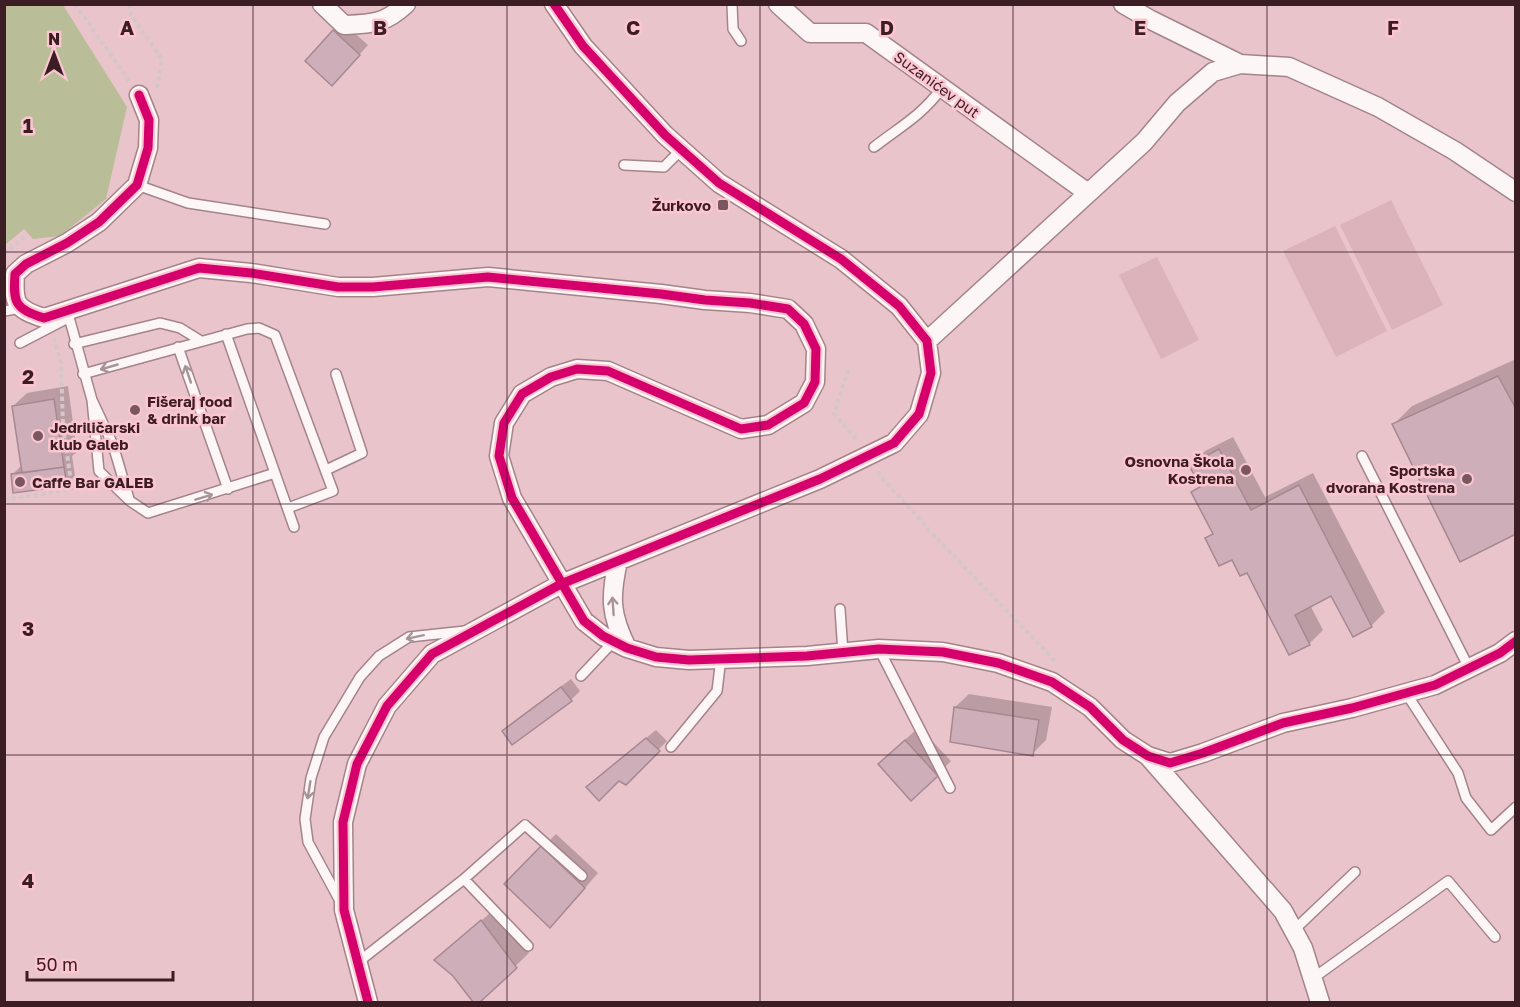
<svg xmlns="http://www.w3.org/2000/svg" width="1520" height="1007" font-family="'Golos Text',sans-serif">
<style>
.green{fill:#dcb3bb}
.water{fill:#b9be99}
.shadow{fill:#0003}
.building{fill:#cdaeb9;stroke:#a68892;stroke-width:1.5}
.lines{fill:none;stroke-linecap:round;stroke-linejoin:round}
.lane-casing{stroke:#a4848b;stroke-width:12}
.street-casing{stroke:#a4848b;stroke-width:21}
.path{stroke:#d3c7c9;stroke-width:4;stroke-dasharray:4.5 3;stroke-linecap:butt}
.lane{stroke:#fcf6f7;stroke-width:9}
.street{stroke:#fcf6f7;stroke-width:18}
.cycleway-casing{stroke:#fcc6d0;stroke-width:13}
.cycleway{stroke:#d6006c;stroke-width:9}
.oneway{stroke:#a69498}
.grid{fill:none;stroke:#3d1d24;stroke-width:1.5;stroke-opacity:0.55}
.poi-dot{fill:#7a575e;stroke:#fcc6d0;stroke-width:2}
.labels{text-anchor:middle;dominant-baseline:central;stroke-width:5;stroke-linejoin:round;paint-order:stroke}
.street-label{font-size:15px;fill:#3d1d24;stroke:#fcc6d0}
.poi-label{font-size:15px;font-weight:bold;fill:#3d1d24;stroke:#fcc6d0;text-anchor:end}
.grid-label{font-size:20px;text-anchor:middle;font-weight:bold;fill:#3d1d24;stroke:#fcc6d0;stroke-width:5;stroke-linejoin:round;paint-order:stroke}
</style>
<rect width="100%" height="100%" fill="#eac4cb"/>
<path class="green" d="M1391,200L1443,305L1392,330L1340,225Z
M1335,226L1387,331L1336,357L1283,251Z
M1157,257L1199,340L1161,359L1119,275Z"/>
<path class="water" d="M5,4L63,5L127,107L106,199L60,236L33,239L24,229L5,245Z"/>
<path class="shadow" d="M343,23L368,45L341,75L334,32Z
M1516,359V532L1394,424L1412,406Z
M68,386L77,452L72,456L75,476L66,485L12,475L22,465L13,406L27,393Z
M1233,437L1265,497L1313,473L1385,612L1371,626L1332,594L1310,605L1323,630L1309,644L1290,653L1247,571L1207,539L1214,532L1193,492L1201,485L1191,465L1205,451Z
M571,679L580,691L571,700L504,731L513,722Z
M969,694L1052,707L1046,740L1032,754L955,707Z
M919,727L951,761L937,775L894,750Z
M656,730L667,741L625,783L619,780L597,778Z
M556,834L598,873L564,912L506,884Z
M496,908L529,953L478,1002H474L454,975L436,960Z"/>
<path class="building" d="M333,30L360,55L332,86L305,61Z
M1498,376L1516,409V534L1460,562L1392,424Z
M54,399L64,467L22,473L12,406Z
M1219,449L1251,510L1299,485L1372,627L1353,637L1331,596L1295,615L1310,645L1289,655L1247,573L1240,576L1232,560L1219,566L1205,538L1213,534L1191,492L1200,487L1189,465Z
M64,467L67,486L13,493L11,474Z
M561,687L572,701L512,745L502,731Z
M954,707L1039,720L1033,756L950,742Z
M646,738L660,751L626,785L619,781L599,801L586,787Z
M905,740L938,776L911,801L878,764Z
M541,846L585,888L550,928L504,884Z
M481,920L517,968L480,1002H473L453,976L434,960Z"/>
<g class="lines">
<defs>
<path id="lane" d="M732,4L733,29L741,41
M874,147C901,126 920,117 942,88
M624,165L664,167L682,149
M137,185L188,203L325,224
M67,310L92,400L113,445L129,499
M4,311L22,308
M226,334L294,527
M20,343L68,318
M74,344L160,323L180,328L201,341
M178,347L228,489
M83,374L247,329L259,328L275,335L333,491L288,508
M92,400L99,471L130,501L148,513L275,473
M1362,456L1469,668
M326,470L362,453L336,374
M840,609L843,653
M879,649L950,788
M581,676L613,642
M1406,693L1458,773L1466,798L1491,830L1516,807
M671,747L717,691L721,658
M464,879L525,825L582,876
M340,901L308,842L305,819L311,778L324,737L360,677L379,656L409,637L465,631
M1293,931L1355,872
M357,963L464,879L528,946
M1312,979L1448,881L1495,937"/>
<path id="street" d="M322,4L344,25C372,24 385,24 406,4
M778,4L810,33H866L1088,193
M1123,4L1151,20L1240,64
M139,95L149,120L148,148L137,185L99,222L67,243L26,264L15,274C13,303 15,309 44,318L199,268L251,273L338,287H373L488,277L661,294L705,300L750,303L788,309L804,324L816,349L815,382L804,403L768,425L741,429L608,371L577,369L551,377L522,394L504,423L499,456L512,498L584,621L603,636L627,648L656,657L689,660L807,656L879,649L943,652L998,663L1052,682L1090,707L1123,740L1148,756L1170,763L1203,753L1283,723L1352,708L1435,685L1500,653L1516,641
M927,341L1144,142L1177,103L1213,72L1240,64L1289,67L1378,107L1455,151L1516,192
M618,561C610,597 610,614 627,648
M1148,756L1283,911L1303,948L1320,1002
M368,1002L344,910L343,822L357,764L387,706L432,654L561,584L820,479L894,443L919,414L931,373L927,341L899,306L841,259L719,183L665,135L583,46L554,4"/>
</defs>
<use href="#lane" class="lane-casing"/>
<use href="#street" class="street-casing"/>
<path class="path" d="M75,4L130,82
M129,4L131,15L162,59L157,89
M4,254L25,236
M848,370L834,414L858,441
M877,472L931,532L1057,663
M4,500L72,489L63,426L61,363L54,338"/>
<use href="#lane" class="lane"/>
<use href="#street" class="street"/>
<defs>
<path id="cycleway" d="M139,95L149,120L148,148L137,185L99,222L67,243L26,264L15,274C13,303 15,309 44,318L199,268L251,273L338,287H373L488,277L661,294L705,300L750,303L788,309L804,324L816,349L815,382L804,403L768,425L741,429L608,371L577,369L551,377L522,394L504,423L499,456L512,498L584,621L603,636L627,648L656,657L689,660L807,656L879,649L943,652L998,663L1052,682L1090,707L1123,740L1148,756L1170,763L1203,753L1283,723L1352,708L1435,685L1500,653L1516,641
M368,1002L344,910L343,822L357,764L387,706L432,654L561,584L820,479L894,443L919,414L931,373L927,341L899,306L841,259L719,183L665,135L583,46L554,4"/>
</defs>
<use href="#cycleway" class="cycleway-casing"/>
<use href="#cycleway" class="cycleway"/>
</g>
<defs><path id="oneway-shaft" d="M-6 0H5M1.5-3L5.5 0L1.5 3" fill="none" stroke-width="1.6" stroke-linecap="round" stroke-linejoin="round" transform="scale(1.5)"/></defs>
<g class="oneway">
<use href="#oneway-shaft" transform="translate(109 367) rotate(164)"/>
<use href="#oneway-shaft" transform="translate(188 374) rotate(-109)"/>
<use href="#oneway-shaft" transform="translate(204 497) rotate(-17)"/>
<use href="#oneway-shaft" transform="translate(613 606) rotate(-94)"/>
<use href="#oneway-shaft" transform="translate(415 637) rotate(168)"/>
<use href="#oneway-shaft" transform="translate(309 790) rotate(99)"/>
</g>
<path class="grid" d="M253,4V1002M507,4V1002M760,4V1002M1013,4V1002M1267,4V1002M4,252H1516M4,504H1516M4,755H1516"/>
<g class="poi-dot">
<rect x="717" y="199" width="12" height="12" rx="3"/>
<circle cx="135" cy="410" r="6"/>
<circle cx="38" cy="436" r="6"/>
<circle cx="1246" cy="470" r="6"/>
<circle cx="1467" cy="479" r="6"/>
<circle cx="20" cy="482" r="6"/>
</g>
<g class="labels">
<g class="street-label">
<text transform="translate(937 84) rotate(36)">Suzanićev put</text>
</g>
<g class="poi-label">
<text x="711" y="205">Žurkovo</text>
<text x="147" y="401" text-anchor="start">Fišeraj food<tspan x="147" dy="17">&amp; drink bar</tspan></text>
<text x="50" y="427" text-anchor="start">Jedriličarski<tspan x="50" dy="17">klub Galeb</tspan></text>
<text x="1234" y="461">Osnovna Škola<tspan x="1234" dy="17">Kostrena</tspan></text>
<text x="1455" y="470">Sportska<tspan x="1455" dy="17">dvorana Kostrena</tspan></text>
<text x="32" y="482" text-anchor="start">Caffe Bar GALEB</text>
</g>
</g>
<g class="grid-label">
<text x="127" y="35">A</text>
<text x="380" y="35">B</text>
<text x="633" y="35">C</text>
<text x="887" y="35">D</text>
<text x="1140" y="35">E</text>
<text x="1393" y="35">F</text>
<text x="28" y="133">1</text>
<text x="28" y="384">2</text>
<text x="28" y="636">3</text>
<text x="28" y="888">4</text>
</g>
<rect width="1520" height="1007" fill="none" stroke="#3d1d24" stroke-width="12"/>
<g transform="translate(54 54)" stroke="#fcc6d0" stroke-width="4.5" paint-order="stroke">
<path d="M0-4.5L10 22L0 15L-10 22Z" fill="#3d1d24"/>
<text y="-9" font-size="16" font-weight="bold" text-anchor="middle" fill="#3d1d24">N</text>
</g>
<path d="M27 971v9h146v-9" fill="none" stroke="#3d1d24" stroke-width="3"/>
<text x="36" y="971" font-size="18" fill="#3d1d24" stroke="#fcc6d0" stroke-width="4.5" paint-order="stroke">50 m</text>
</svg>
